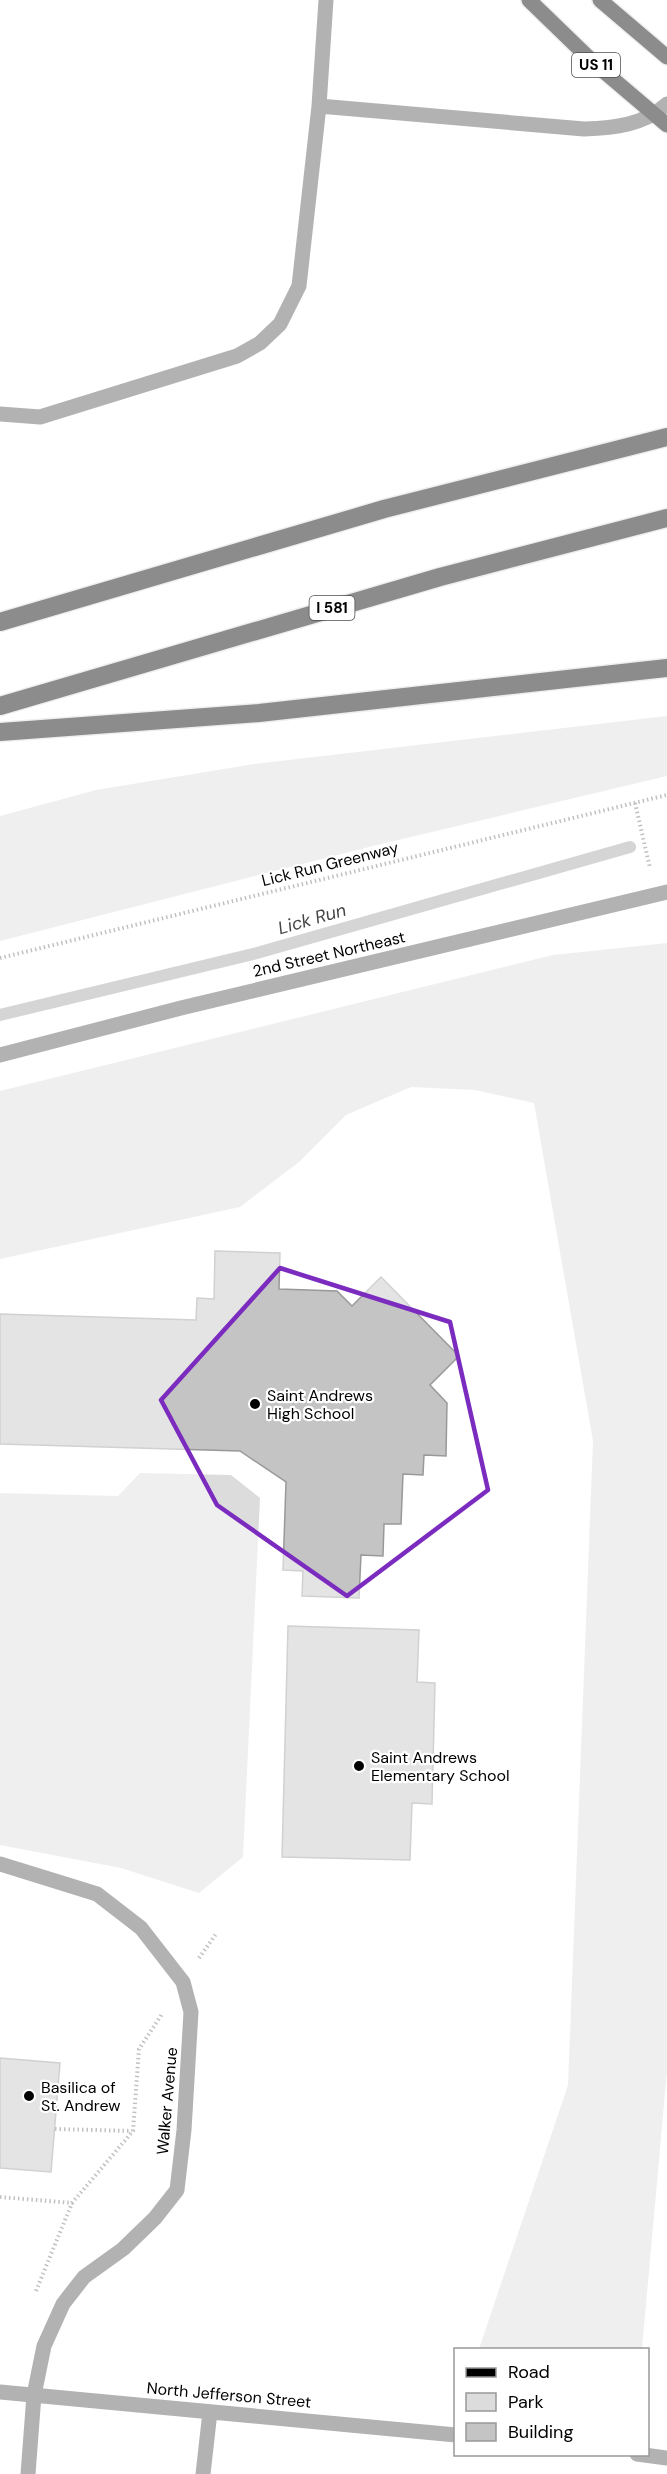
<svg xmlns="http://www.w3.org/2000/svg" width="667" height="2474" font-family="'DM Sans',sans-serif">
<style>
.green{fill:#dcdcdc}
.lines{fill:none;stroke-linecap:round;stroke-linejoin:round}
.stream{stroke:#a3a3a3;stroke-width:12}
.building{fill:#c4c4c4;stroke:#999;stroke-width:1.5}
.major-casing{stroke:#dbdbdb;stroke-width:18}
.highway-casing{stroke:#dbdbdb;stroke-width:21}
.path{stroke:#777;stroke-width:4;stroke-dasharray:1.5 3;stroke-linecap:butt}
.minor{stroke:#555;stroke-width:15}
.major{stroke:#000;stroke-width:15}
.highway{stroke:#000;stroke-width:18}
.marked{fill:none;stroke:#7b2cbf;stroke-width:4.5;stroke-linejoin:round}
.poi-dot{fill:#000;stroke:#fff;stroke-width:2}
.labels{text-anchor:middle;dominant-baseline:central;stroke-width:4.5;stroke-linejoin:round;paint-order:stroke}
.shield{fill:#fff;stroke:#4c4c4c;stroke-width:1.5}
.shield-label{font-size:15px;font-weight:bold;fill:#000}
.street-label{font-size:16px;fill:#000;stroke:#fff}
.poi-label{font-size:16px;fill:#000;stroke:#fff;text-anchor:start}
.water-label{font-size:18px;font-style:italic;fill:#444;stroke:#fff}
</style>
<rect width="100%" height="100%" fill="#fff"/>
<path class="green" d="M667,716V776L373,846L0,941V816L96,790L254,764Z
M667,943V2071L642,2349H479L568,2085L593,1441L534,1103L475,1090L411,1087L346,1115L299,1162L240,1207L0,1259V1091L553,955Z
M140,1473L231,1475L260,1498L243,1857L199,1893L121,1868L0,1845V1493L118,1496Z"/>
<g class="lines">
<path class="stream" d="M0,1015L257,953L630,847"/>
</g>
<path class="building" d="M215,1251L280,1253L279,1289L337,1291L352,1306L381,1277L459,1356L430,1385L447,1403L446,1456L424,1455L423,1475L403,1474L401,1524H384L383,1556L361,1555L359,1598L302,1596L303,1571L283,1570L286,1482L240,1451L0,1444V1314L196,1320L197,1298L214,1299Z
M288,1626L419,1630L417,1682L435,1683L432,1804L412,1803L410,1860L282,1857Z
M0,2058L60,2063L51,2172L0,2168Z"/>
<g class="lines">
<defs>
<path id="major" d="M529,0L594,63L667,125
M600,0L667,57"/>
<path id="highway" d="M0,622L384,509L667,437
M0,706L440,577L667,518
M0,732L259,713L667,668"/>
</defs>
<use href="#major" class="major-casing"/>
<use href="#highway" class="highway-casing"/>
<path class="path" d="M635,803L650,868
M0,958L667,795
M199,1958L216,1934
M55,2129L132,2131
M0,2197L72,2203L133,2131L139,2049L162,2014
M36,2291L72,2203"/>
<path class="minor" d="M319,106L584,129C614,128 644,125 667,104
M0,414L40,417L237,356L260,343L280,324L299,286L319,106L326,0
M0,1055L181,1008L667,892
M0,1864L97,1894L141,1928L183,1982L191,2012L184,2130L177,2190L155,2218L123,2249L84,2277L63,2304L44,2346L34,2395L28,2474
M0,2392L456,2435
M637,2454L667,2458
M203,2474L210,2412"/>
<use href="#major" class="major"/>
<use href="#highway" class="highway"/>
</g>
<path d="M0 0H667V2474H0ZM280,1268L450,1322L488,1490L347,1596L217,1505L161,1400Z" fill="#fff" fill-opacity=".55" fill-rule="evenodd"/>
<path class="marked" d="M280,1268L450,1322L488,1490L347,1596L217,1505L161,1400Z"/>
<g class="poi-dot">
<circle cx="255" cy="1404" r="6"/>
<circle cx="359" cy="1766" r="6"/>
<circle cx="29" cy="2096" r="6"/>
</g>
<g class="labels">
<g class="shield">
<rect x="572" y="53" width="48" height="24" rx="4.5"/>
<rect x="309.5" y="596" width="45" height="24" rx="4.5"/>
</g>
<g class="shield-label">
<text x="596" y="65">US 11</text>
<text x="332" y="608">I 581</text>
</g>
<g class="street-label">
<text transform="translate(330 864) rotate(-14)">Lick Run Greenway</text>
<text transform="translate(329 954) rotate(-13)">2nd Street Northeast</text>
<text transform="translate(167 2101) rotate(-85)">Walker Avenue</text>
<text transform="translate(229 2395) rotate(5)">North Jefferson Street</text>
</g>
<g class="poi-label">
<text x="267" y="1395">Saint Andrews<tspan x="267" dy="18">High School</tspan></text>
<text x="371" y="1757">Saint Andrews<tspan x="371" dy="18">Elementary School</tspan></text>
<text x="41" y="2087">Basilica of<tspan x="41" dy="18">St. Andrew</tspan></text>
</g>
<g class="water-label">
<text transform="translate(312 919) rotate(-16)">Lick Run</text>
</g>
</g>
<rect x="454" y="2348" width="195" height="108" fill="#ffffff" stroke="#999999" stroke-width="1.5"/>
<rect x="466" y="2368" width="30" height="9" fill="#000000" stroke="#999999" stroke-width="1.5"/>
<text x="508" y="2378" font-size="18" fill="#000000">Road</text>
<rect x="466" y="2393" width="30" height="18" fill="#dcdcdc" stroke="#999999" stroke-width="1.5"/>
<text x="508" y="2408" font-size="18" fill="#000000">Park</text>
<rect x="466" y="2423" width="30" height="18" fill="#c4c4c4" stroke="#999999" stroke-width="1.5"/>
<text x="508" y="2438" font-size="18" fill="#000000">Building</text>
</svg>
